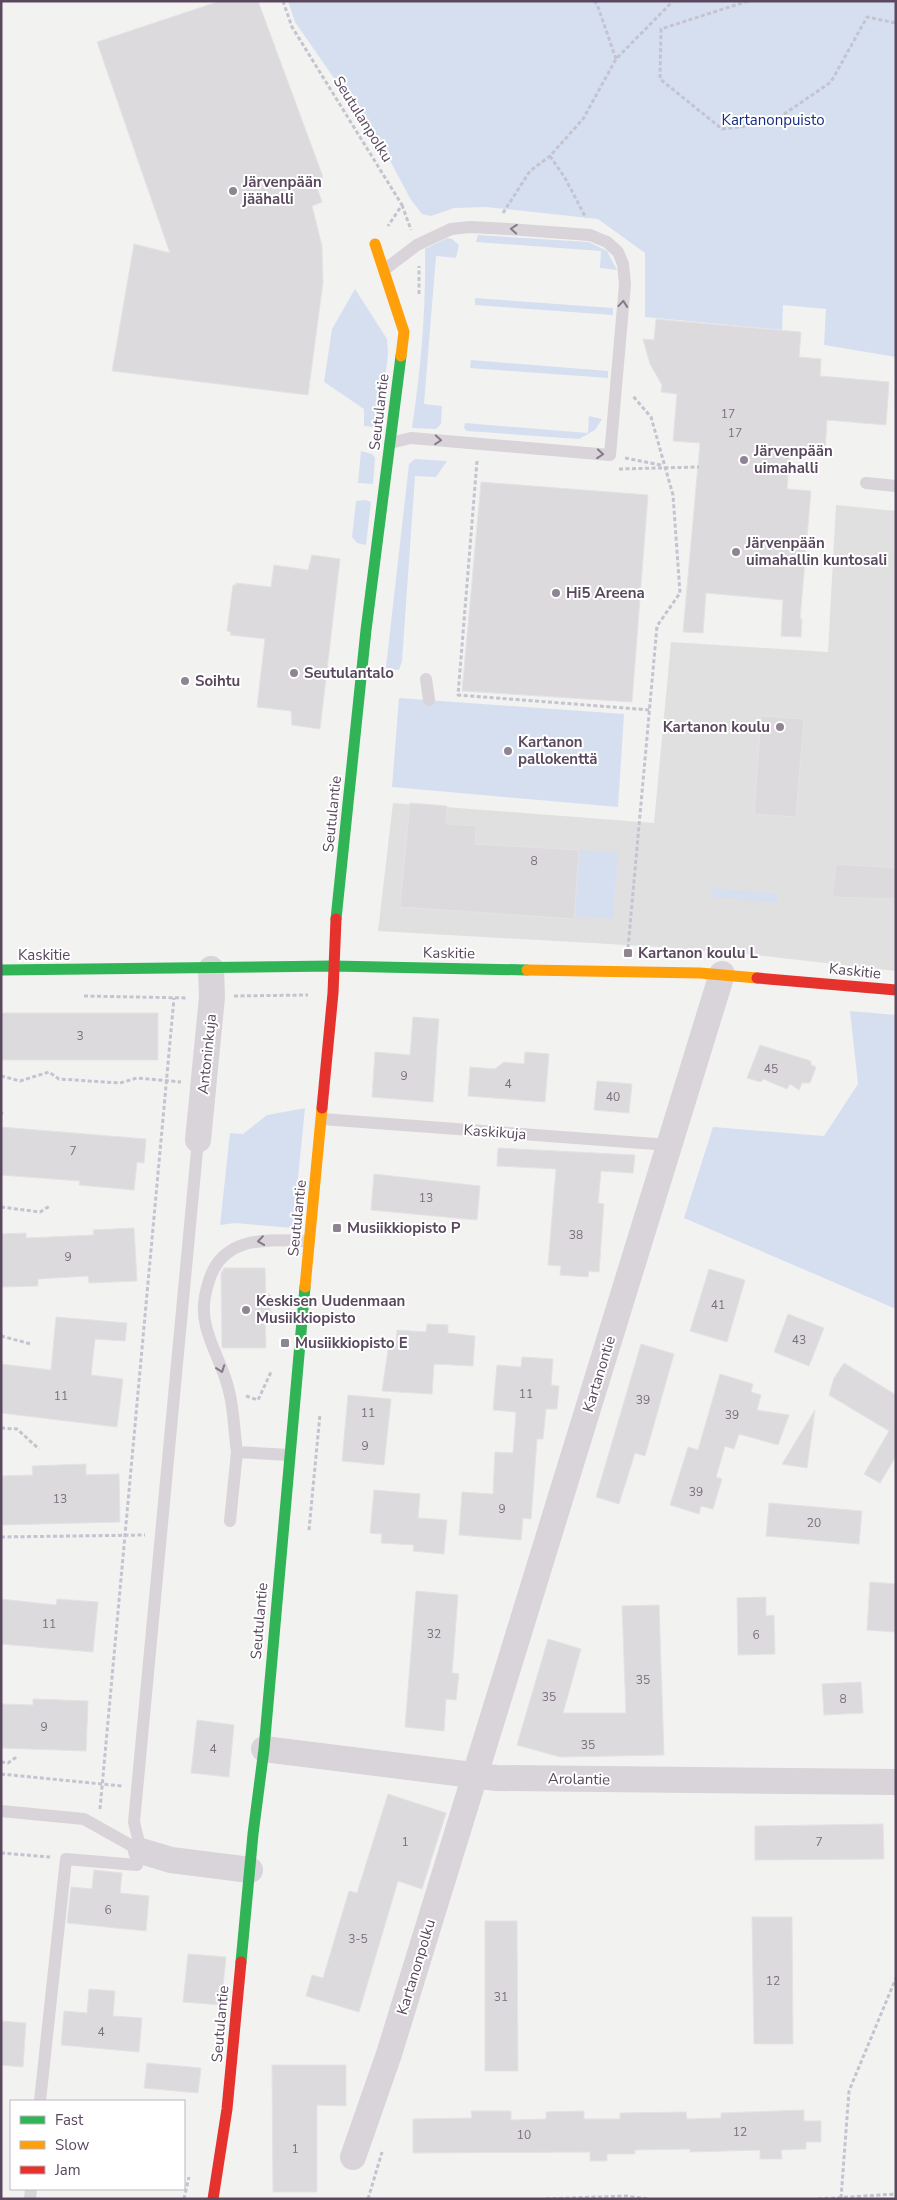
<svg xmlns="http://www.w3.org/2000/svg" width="897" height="2200" font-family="'Nunito Sans',sans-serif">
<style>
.education{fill:#e1e0e1}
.green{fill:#d6dff0}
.building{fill:#dddadd;stroke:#e4e3e4}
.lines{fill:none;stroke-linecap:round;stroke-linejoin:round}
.path{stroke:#c4c4d0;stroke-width:3;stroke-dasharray:4 2.5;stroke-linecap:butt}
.lane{stroke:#d8d4d9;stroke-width:12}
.street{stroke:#d8d4d9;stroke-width:26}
.fast{stroke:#30b455;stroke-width:11}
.slow{stroke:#ff9f0a;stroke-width:11}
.jam{stroke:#e5322d;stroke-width:11}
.oneway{stroke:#857989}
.poi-dot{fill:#8f8491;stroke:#fff;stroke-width:2}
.labels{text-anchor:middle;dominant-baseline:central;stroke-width:4;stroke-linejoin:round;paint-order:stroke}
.number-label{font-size:12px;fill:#7b6e7f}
.street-label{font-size:15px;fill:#59485e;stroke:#fff}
.park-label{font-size:15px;fill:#162d82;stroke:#fff}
.poi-label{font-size:15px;font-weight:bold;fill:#59485e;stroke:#fff;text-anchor:start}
</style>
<rect width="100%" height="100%" fill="#f2f2f1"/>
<path class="education" d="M836,505L896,511V971L755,955L661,947L378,931L393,803L654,823L671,642L828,652Z"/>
<path class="green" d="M288,1H896V357L824,345L826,309L783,305L782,330L645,317V253L598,219L486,207L454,208L431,216L422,214L411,200L386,153L295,22Z
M478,235L589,242L607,251L617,270L600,268L601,251L476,242Z
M447,238L452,239L459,245L456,258L436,256L424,404L442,406L441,424L436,429L412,428C421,368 426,309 425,249Z
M355,289L387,339L388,353L380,428L364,426V409L324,382L332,329Z
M475,298L613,308V315L475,305Z
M471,360L608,371V378L470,368Z
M589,416L602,419L595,430L579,439L467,431L464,428L465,423L588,433Z
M361,451L372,454L375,458L373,484L358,483Z
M415,459L447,461L436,477L415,476L402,661L399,670L388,669L386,667L409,464Z
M366,500L371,502L366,545L357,543L352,537L356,501Z
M399,698L624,714L618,807L392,787Z
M579,850L618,852L613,919L575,916Z
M712,888L777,894V903L712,897Z
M850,1011L896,1015V1309L684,1218L713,1127L824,1136L858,1084Z
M305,1108L293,1228L235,1223L220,1225L230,1133L243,1134L267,1115Z"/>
<path class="building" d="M220,1H258L323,177L314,179L322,202L312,206L322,246L323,282L308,395L112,371L134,244L170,253L97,42Z
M656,319L801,332L799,357L821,359L820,376L889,382L886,425L827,420L825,453L790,450L787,489L811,491L800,619H802L801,637L781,636L783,600L706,593L703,633L683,632L700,443L673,441L677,394L661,392L662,385L650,364L643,339L654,340Z
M481,482L648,495L632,702L462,691Z
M312,555L340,559L320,729L292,725L291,711L257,707L265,639L230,635L231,632L227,631L233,585H236V583L271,587L274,565L308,570Z
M761,716L804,719L796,817L754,814Z
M410,803L447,806L446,824L476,826L475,844L579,850L574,919L400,907Z
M836,864L896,868V899L832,897Z
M1,1013H158V1060H1Z
M413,1017L439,1019L433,1102L372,1097L375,1052L410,1055Z
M760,1045L811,1061V1065L816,1067L810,1083H802L799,1090L790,1084L787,1089L763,1079L761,1082L747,1078Z
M525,1052L549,1054L545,1102L468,1096L470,1067L495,1069L504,1062L524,1064Z
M597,1081L632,1084L629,1113L594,1110Z
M1,1127L146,1139L144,1163L137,1162L134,1190L79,1185L80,1181L1,1175Z
M498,1148L635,1155L633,1173L601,1171L598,1203L604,1204L599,1272L589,1271L588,1277L560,1275L561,1266L548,1265L556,1169L497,1166Z
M374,1174L480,1186L477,1220L371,1210Z
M134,1228L137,1281L89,1283L88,1276L38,1279V1286L1,1287V1234L26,1233V1238L94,1235L93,1230Z
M224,1268H265L266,1294H270L271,1316L265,1317L266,1348H222L221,1273Z
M709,1269L745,1280L727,1342L690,1331Z
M788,1314L824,1328L809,1366L774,1352Z
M56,1317L127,1323L125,1341L95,1339L91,1375L123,1379L117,1427L1,1413V1364L51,1370Z
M427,1324L448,1325V1333L475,1336L473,1366L434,1364L432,1394L382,1391L389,1343H396L397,1330L426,1332Z
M641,1344L674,1354L645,1456L635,1453L619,1504L596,1497Z
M522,1357L553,1359L551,1385L559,1386L557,1409H546L543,1439H537L531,1519L523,1518L521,1540L459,1535L462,1492L493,1494L495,1452L513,1453L516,1412L493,1410L497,1365L521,1367Z
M844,1363L896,1395V1456L880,1483L864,1474L889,1431L829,1395L834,1378Z
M720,1374L753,1384L751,1392L761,1395L757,1410L789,1415L778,1445L739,1434L734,1449L725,1446L716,1477L722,1479L713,1509L701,1506L699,1514L670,1505L688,1447L698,1450Z
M348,1395L391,1399L384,1465L342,1461Z
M815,1410L807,1468L782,1464Z
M86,1464V1475L119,1474L120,1522L1,1525V1476L33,1475L32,1466Z
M374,1490L420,1494L418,1518L447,1520L444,1554L413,1551L414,1545L381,1543L382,1534L370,1533Z
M769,1503L862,1511L859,1544L766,1536Z
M870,1582L896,1584L895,1632L867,1630Z
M416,1591L458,1595L452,1673L459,1674L456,1700L446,1699L444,1731L405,1727Z
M766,1597V1616L774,1615L775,1654L738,1655L737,1598Z
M1,1599L56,1605L57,1599L98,1602L93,1652L1,1644Z
M659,1605L664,1755L560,1757L517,1745L548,1639L581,1649L563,1713H626L622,1606Z
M861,1682L863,1713L824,1715L822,1684Z
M33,1699L88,1701L86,1751L1,1748V1704L33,1705Z
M197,1720L234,1725L229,1777L191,1773Z
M388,1794L446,1813L422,1889L398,1881L359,2012L306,1996L312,1975L323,1978L349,1891L357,1893Z
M883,1824L884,1859L755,1860V1826Z
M94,1870L122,1873L120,1893L149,1896L146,1931L67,1923L71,1887L92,1889Z
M752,1917H792L793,2044H754Z
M485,1921H517L518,2071H485Z
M188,1954L226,1957L221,2005L183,2002Z
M89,1989L115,1991L113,2016L142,2018L139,2052L61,2045L64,2011L87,2013Z
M1,2021L26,2023L23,2067L1,2065Z
M147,2063L201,2068L198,2093L144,2088Z
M272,2065H346V2106L317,2105V2192H273Z
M804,2110V2121H821V2142H806V2149L781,2150L782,2159H760V2150L690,2152V2149L635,2150V2154H607V2161H590V2152L413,2153V2119L472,2118L471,2111H511V2120L546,2119V2112L584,2111V2119H620V2113L686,2112L687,2119L721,2118V2113Z"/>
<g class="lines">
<path class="path" d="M283,1L292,27L402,205L388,226
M594,1L597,4L616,59
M748,1L661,29L660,79L722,129L771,123L831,82L867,17L896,23
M550,156L565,178L586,218
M402,205L411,230
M503,213L530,171L550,156L583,119L616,59L673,1
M419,294V266
M625,458L661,465
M477,461L458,695L650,710
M619,469L699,467
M628,948L657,626L680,593L673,495L651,417L632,395
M84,996L188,998
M234,996L308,995
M1,1076L20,1081L49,1072L59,1079L120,1083L137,1078L181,1082
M1,1113L3,1114
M1,1207L40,1212L50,1206
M270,1303H280
M1,1336L31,1344
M246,1396L258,1400L271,1372
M1,1428L17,1429L39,1449
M309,1530L320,1414
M1,1537L145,1535
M1,1762L8,1763L18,1756
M1,1774L122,1786
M100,1809L174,998
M1,1853L50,1857
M841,2198L849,2091L896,1978
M184,2199L189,2177
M368,2199L382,2152
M546,2199L625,2196L650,2199
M818,2199L896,2194"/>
<path class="lane" d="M384,270L417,245L451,229L470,227L508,229L590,235L607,242L618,252L623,264L625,284L610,455L411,438L390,443
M866,483L896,486
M426,679L429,700
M322,1119L669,1145
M289,1455L237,1452C234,1432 234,1410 229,1391C224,1368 211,1348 206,1326C202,1312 204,1297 208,1284C221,1234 268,1240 309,1241
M230,1521L237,1452
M1,1811L84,1819L141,1851
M141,1851L134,1822L198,1140
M40,2101L66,1859L137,1865
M30,2199L31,2189"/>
<path class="street" d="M198,1140L212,997L211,969
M264,1749L496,1778L896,1782
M141,1851L171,1860L250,1870
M353,2157L389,2054L722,974"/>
<path class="fast" d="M336,919L366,630L401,356
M1,970L333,966L527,970
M241,1962L253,1834L264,1749L305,1287"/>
<path class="slow" d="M375,244L404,332L401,356
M527,970L700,973L757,978
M305,1287L322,1108"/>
<path class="jam" d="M757,978L896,990
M322,1108L333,993L336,919
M213,2199L227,2109L241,1962"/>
</g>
<defs><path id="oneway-chevron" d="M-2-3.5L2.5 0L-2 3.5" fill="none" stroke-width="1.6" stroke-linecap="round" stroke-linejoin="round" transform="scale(1.25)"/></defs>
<g class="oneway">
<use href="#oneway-chevron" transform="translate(514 229) rotate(-176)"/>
<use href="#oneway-chevron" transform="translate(623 304) rotate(-85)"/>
<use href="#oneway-chevron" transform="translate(438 440) rotate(4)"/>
<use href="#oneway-chevron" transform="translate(600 454) rotate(5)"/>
<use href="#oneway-chevron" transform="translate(261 1241) rotate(172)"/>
<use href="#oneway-chevron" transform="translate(221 1369) rotate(70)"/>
</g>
<g class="poi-dot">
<circle cx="233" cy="191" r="5"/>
<circle cx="744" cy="460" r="5"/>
<circle cx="736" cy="552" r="5"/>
<circle cx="556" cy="593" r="5"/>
<circle cx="294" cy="673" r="5"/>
<circle cx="185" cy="681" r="5"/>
<circle cx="780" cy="727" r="5"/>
<circle cx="508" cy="751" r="5"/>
<rect x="623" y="948" width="10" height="10" rx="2.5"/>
<rect x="332" y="1223" width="10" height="10" rx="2.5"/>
<circle cx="246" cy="1310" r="5"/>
<rect x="280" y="1338" width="10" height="10" rx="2.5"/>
</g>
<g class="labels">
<g class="number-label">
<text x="728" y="414">17</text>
<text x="735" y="433">17</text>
<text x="534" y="861">8</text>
<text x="80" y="1036">3</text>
<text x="771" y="1069">45</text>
<text x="404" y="1076">9</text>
<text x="508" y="1084">4</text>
<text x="613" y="1097">40</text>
<text x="73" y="1151">7</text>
<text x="426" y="1198">13</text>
<text x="576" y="1235">38</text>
<text x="68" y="1257">9</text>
<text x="718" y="1305">41</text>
<text x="799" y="1340">43</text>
<text x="526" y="1394">11</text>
<text x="61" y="1396">11</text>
<text x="643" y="1400">39</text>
<text x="368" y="1413">11</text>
<text x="732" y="1415">39</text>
<text x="365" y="1446">9</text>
<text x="696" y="1492">39</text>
<text x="60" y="1499">13</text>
<text x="502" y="1509">9</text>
<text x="814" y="1523">20</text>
<text x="49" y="1624">11</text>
<text x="434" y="1634">32</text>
<text x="756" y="1635">6</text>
<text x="643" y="1680">35</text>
<text x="549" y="1697">35</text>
<text x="843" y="1699">8</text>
<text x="44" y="1727">9</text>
<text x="588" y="1745">35</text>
<text x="213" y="1749">4</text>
<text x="405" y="1842">1</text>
<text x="819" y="1842">7</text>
<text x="108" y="1910">6</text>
<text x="358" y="1939">3-5</text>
<text x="773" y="1981">12</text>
<text x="501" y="1997">31</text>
<text x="101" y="2032">4</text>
<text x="740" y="2132">12</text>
<text x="524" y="2135">10</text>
<text x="295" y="2149">1</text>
</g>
<g class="street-label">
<text transform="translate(363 119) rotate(58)">Seutulanpolku</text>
<text transform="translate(379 412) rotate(-83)">Seutulantie</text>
<text transform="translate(332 814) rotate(-84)">Seutulantie</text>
<text transform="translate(449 953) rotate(1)">Kaskitie</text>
<text x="44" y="955">Kaskitie</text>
<text transform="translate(855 971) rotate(6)">Kaskitie</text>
<text transform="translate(207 1054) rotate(-84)">Antoninkuja</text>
<text transform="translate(495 1132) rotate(4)">Kaskikuja</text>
<text transform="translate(297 1218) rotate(-84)">Seutulantie</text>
<text transform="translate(599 1374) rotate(-73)">Kartanontie</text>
<text transform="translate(259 1621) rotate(-85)">Seutulantie</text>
<text transform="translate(579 1779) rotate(1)">Arolantie</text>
<text transform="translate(416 1967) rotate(-73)">Kartanonpolku</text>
<text transform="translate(220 2024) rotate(-85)">Seutulantie</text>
</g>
<g class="park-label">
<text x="773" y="120">Kartanonpuisto</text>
</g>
<g class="poi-label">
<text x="243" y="182">Järvenpään<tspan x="243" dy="17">jäähalli</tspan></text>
<text x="754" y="451">Järvenpään<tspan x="754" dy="17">uimahalli</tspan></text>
<text x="746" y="543">Järvenpään<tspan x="746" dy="17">uimahallin kuntosali</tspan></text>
<text x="566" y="593">Hi5 Areena</text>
<text x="304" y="673">Seutulantalo</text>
<text x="195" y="681">Soihtu</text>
<text x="770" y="727" text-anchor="end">Kartanon koulu</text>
<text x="518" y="742">Kartanon<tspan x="518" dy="17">pallokenttä</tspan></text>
<text x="638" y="953">Kartanon koulu L</text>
<text x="347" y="1228">Musiikkiopisto P</text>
<text x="256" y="1301">Keskisen Uudenmaan<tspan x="256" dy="17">Musiikkiopisto</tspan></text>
<text x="295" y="1343">Musiikkiopisto E</text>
</g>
</g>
<rect width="897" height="2200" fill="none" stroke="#59485e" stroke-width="5"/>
<rect x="10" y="2100" width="175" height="90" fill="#ffffff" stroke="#bdb6bf"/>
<rect x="20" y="2116" width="25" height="8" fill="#30b455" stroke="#bdb6bf"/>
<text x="55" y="2125" font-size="15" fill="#59485e">Fast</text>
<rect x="20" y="2141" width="25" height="8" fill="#ff9f0a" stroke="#bdb6bf"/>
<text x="55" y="2150" font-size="15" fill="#59485e">Slow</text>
<rect x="20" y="2166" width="25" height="8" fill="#e5322d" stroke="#bdb6bf"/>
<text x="55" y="2175" font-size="15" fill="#59485e">Jam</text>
</svg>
